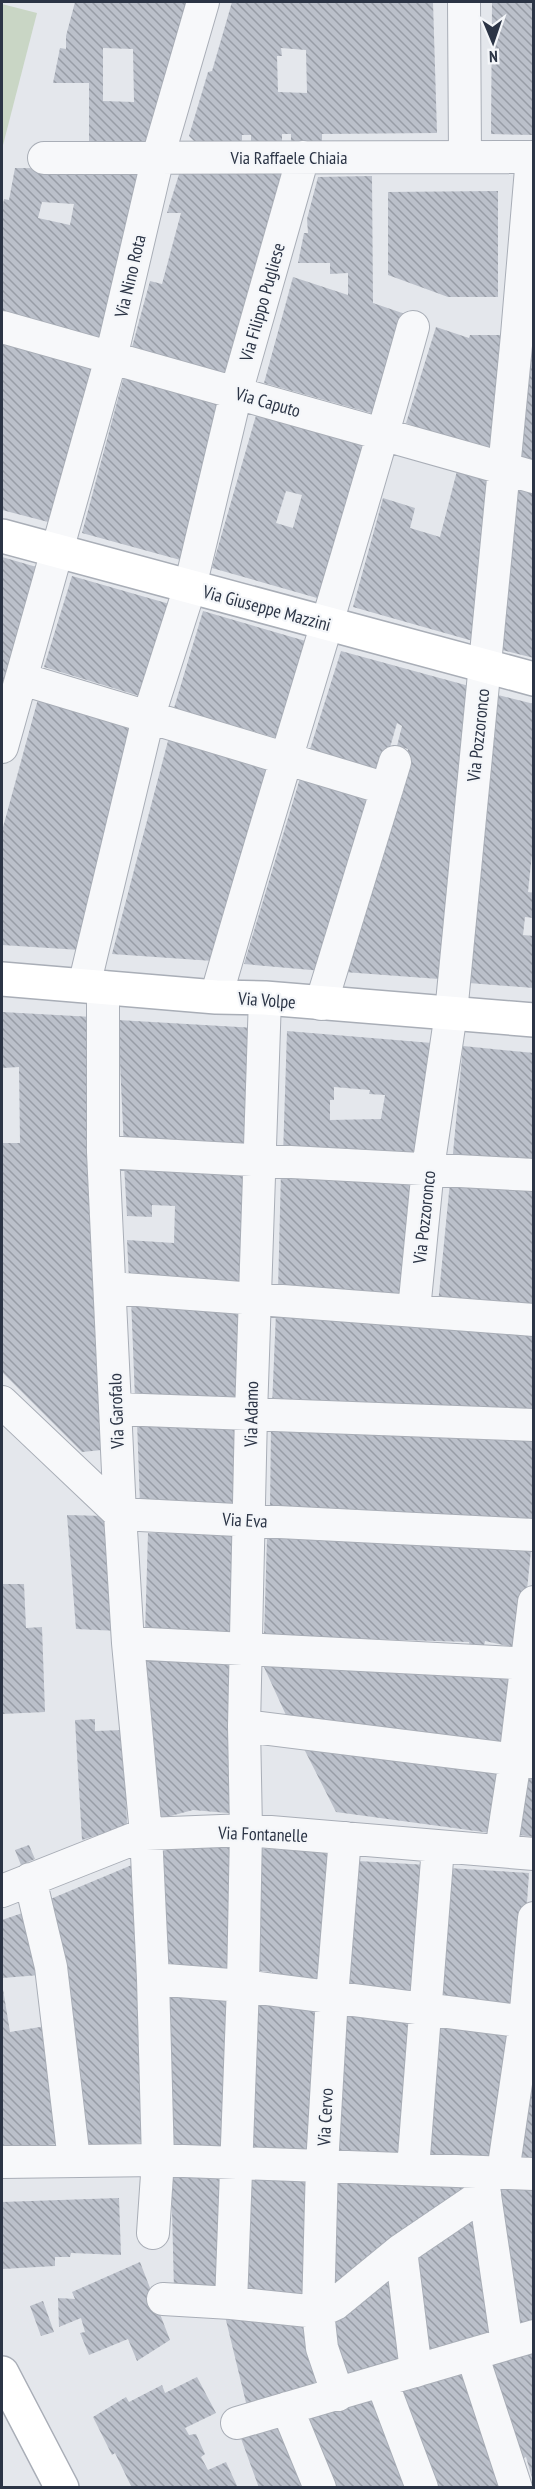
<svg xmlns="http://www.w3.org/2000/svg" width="535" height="2489" font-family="'PT Sans Narrow',sans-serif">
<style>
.pitch{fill:#c9d6c5}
.building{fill:url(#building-back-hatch);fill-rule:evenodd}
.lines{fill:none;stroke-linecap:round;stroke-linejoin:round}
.street-casing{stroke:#a9aeb7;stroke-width:34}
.secondary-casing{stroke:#a9aeb7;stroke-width:36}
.street{stroke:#f7f8fa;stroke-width:32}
.secondary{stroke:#fff;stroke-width:33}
.labels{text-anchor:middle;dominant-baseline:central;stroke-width:4.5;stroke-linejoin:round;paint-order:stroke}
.street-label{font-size:18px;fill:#2b3445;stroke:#f4f6f9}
</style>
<defs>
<pattern id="building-back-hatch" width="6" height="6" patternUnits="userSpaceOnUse" patternTransform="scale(1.5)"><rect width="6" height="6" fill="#bbc0ca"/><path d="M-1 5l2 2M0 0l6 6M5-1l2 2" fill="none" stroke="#989da6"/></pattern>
</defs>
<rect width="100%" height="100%" fill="#e4e7ec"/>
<path class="pitch" d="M2,4L37,13L2,149Z"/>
<path class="building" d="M75,2H196L155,143L89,144V83H53L60,48L66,49V36ZM103,48L133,49L134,102L103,101Z
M232,2H433L437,133L322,134V141L291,143V134H282V142H251V135H242V141L195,142L189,136L208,72L212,71ZM281,48L306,50L307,93L278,92L277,56H282Z
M492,2H534V135L491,134Z
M15,168L144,169L105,342L2,313V209L4,199L9,200ZM42,202L74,204L70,225L38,218Z
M180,171L287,173L235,376L132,347L150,281L162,284L181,213H167Z
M372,176L373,303L408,315L378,415L264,383L293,277L348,295V273L330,274V263H298L304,233H308L307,219L318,177Z
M498,191V297H448L388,275V192Z
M436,327L469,338L470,335H503L492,448L468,441L466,445L406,423Z
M2,341L94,367L52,523L2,510Z
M531,352H534V460L520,456Z
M124,376L226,403L184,561L82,533Z
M257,412L369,444L324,600L212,568ZM286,491L302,495L293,528L276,523Z
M458,467L489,477L473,641L353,607L383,498L415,508L410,528L440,537Z
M518,487L534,492V658L502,650Z
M2,557L40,568L2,705Z
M72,576L173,605L146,698L44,667Z
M203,611L309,642L280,739L174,708Z
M341,651L469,686L439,979L344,972L408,749L397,746L402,726L397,723L383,772L310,749Z
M498,695L534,704V835L528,892L534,893V918L525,917L523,935L534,936V988L469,983Z
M38,699L139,729L80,950L2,945V831Z
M169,737L273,769L213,961L112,954Z
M301,775L372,800L323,971L244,964Z
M2,1012L93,1017L112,1449L82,1452L2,1372V1143H20L19,1067L2,1068Z
M118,1020L256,1028L251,1154L124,1148Z
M287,1031L432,1043L419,1162L283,1155ZM334,1087L370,1090L369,1094L385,1095L381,1119L330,1120V1100H334Z
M463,1046L534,1053V1168L452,1164Z
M124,1165L251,1170L246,1288L129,1280L127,1240L174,1243L175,1206L152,1205V1217L127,1216Z
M281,1171L420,1180L408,1302L278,1290Z
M450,1182L534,1185V1312L438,1304Z
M131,1298L245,1309L242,1403L135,1399Z
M276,1312L534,1333V1415L272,1406Z
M137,1421L241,1423L239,1506L140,1505Z
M271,1426L534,1435L533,1520L270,1508Z
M67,1515L105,1516L119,1631L76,1629Z
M148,1533L237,1534L236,1636L145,1634Z
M267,1538L531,1550L521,1649L485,1641L484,1646L470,1647L469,1642L264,1636Z
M2,1584H24L26,1628L42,1627L45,1712L2,1714Z
M146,1660L235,1663L239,1814L193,1810L152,1821Z
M263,1665L518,1675L509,1748L291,1726Z
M95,1719V1731L124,1730L127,1826L82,1840L75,1720Z
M300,1741L507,1766L498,1834L336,1812Z
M526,1776H534V1837L519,1835Z
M29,1845L35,1859L21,1865L15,1850Z
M194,1845L236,1847V1975L163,1971L156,1852Z
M254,1848L338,1853L325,1983L272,1981V1972L252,1971Z
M358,1861L428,1865L416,1994L345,1986Z
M139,1862L152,2142L88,2146L48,1900Z
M448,1868L529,1873L520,2007L436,1997Z
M31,1910L40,1975L2,1978V1920Z
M2,1983L10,2032L46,2026L62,2144L2,2148Z
M163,1986L233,1993L230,2155L169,2153Z
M252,1997L325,2004L316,2159L247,2155Z
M346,2006L418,2014L405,2161L337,2160Z
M435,2018L516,2030L498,2165L422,2163Z
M534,2049V2165H518Z
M245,2168L316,2173L307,2296L242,2288Z
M171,2169L228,2170L224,2292L174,2290Z
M335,2175L473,2182L330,2300Z
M490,2184L534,2185V2325L515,2327Z
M119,2198L121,2255L71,2253L70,2257H55V2266L3,2269L2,2202Z
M479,2207L502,2336L428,2360L416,2258Z
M140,2262L170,2340L137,2361L128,2339L89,2355L80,2333L85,2332L81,2318L59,2327L58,2298L75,2299L72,2292Z
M400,2268L412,2366L344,2385L331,2319Z
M43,2301L54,2332L41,2336L30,2306Z
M225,2316L303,2318L325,2390L248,2411Z
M534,2343V2481H533L526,2457L520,2460L489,2356Z
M472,2362L514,2488H433L394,2388Z
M197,2377L216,2413L185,2428L189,2435L196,2434L205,2454L201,2457L208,2470L226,2462L238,2488H132L115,2453L112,2455L93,2417L126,2397L129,2402L162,2385L165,2393Z
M379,2391L416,2488H332L302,2416Z
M287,2419L312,2483L295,2488H259L239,2433Z"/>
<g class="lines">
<defs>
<path id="street" d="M464,2L465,157
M44,158L534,157
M2,327L534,477
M22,679L387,789
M2,747L111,358L158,157L203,2
M84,986L148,718L190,587L236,393L303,157
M103,987V1152L120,1514L128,1643L146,1834L153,1979L158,2160L153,2233
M216,997C280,773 351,552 413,327
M321,1004L395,762
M103,1152L534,1175
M111,1288L534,1320
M414,1310L428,1168L451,1013L517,335L532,157
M2,1402L120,1514L534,1535
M117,1409L534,1425
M128,1643L534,1664
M244,1726L534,1762
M501,1851L515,1760L534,1602
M30,1879L51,1967L74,2160
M2,1891L146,1834L246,1830L534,1854
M153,1979L243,1986L534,2023
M2,2162L158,2160L534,2174
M413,2169L438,1847
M503,2172L525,2022L534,1918
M482,2175L507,2344
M401,2250L416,2371
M163,2299L231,2303L318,2312L335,2304L401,2250L485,2193
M231,2303L243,1986L246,1830L244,1726L251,1414L265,998
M472,2354L516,2488
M382,2382L422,2488
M338,2395L322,2348L318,2312L322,2165L332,1997L345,1838
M287,2408L320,2488
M237,2423L534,2336"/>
<path id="secondary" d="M2,536L534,679
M2,979L216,997L265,998L534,1020
M2,2373L62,2488"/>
</defs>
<use href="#street" class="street-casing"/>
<use href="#secondary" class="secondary-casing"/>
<use href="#street" class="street"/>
<use href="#secondary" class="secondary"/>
</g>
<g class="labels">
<g class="street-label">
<text x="289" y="157">Via Raffaele Chiaia</text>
<text transform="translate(130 276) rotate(-77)">Via Nino Rota</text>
<text transform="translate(262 302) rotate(-74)">Via Filippo Pugliese</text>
<text transform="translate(268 402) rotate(16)">Via Caputo</text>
<text transform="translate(267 608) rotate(15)">Via Giuseppe Mazzini</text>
<text transform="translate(478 735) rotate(-84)">Via Pozzoronco</text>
<text transform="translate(267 1000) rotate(4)">Via Volpe</text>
<text transform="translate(424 1217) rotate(-84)">Via Pozzoronco</text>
<text transform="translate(116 1411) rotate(-92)">Via Garofalo</text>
<text transform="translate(251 1414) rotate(-89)">Via Adamo</text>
<text transform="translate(245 1520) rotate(3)">Via Eva</text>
<text transform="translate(263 1834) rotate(2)">Via Fontanelle</text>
<text transform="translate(325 2117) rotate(-87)">Via Cervo</text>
</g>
</g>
<rect width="535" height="2489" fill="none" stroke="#2b3445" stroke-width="6"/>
<g transform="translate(493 42) rotate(178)" stroke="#f4f6f9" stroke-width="4.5" paint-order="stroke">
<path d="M0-4.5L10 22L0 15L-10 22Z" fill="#2b3445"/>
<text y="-9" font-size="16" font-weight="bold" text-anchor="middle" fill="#2b3445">N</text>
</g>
</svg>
